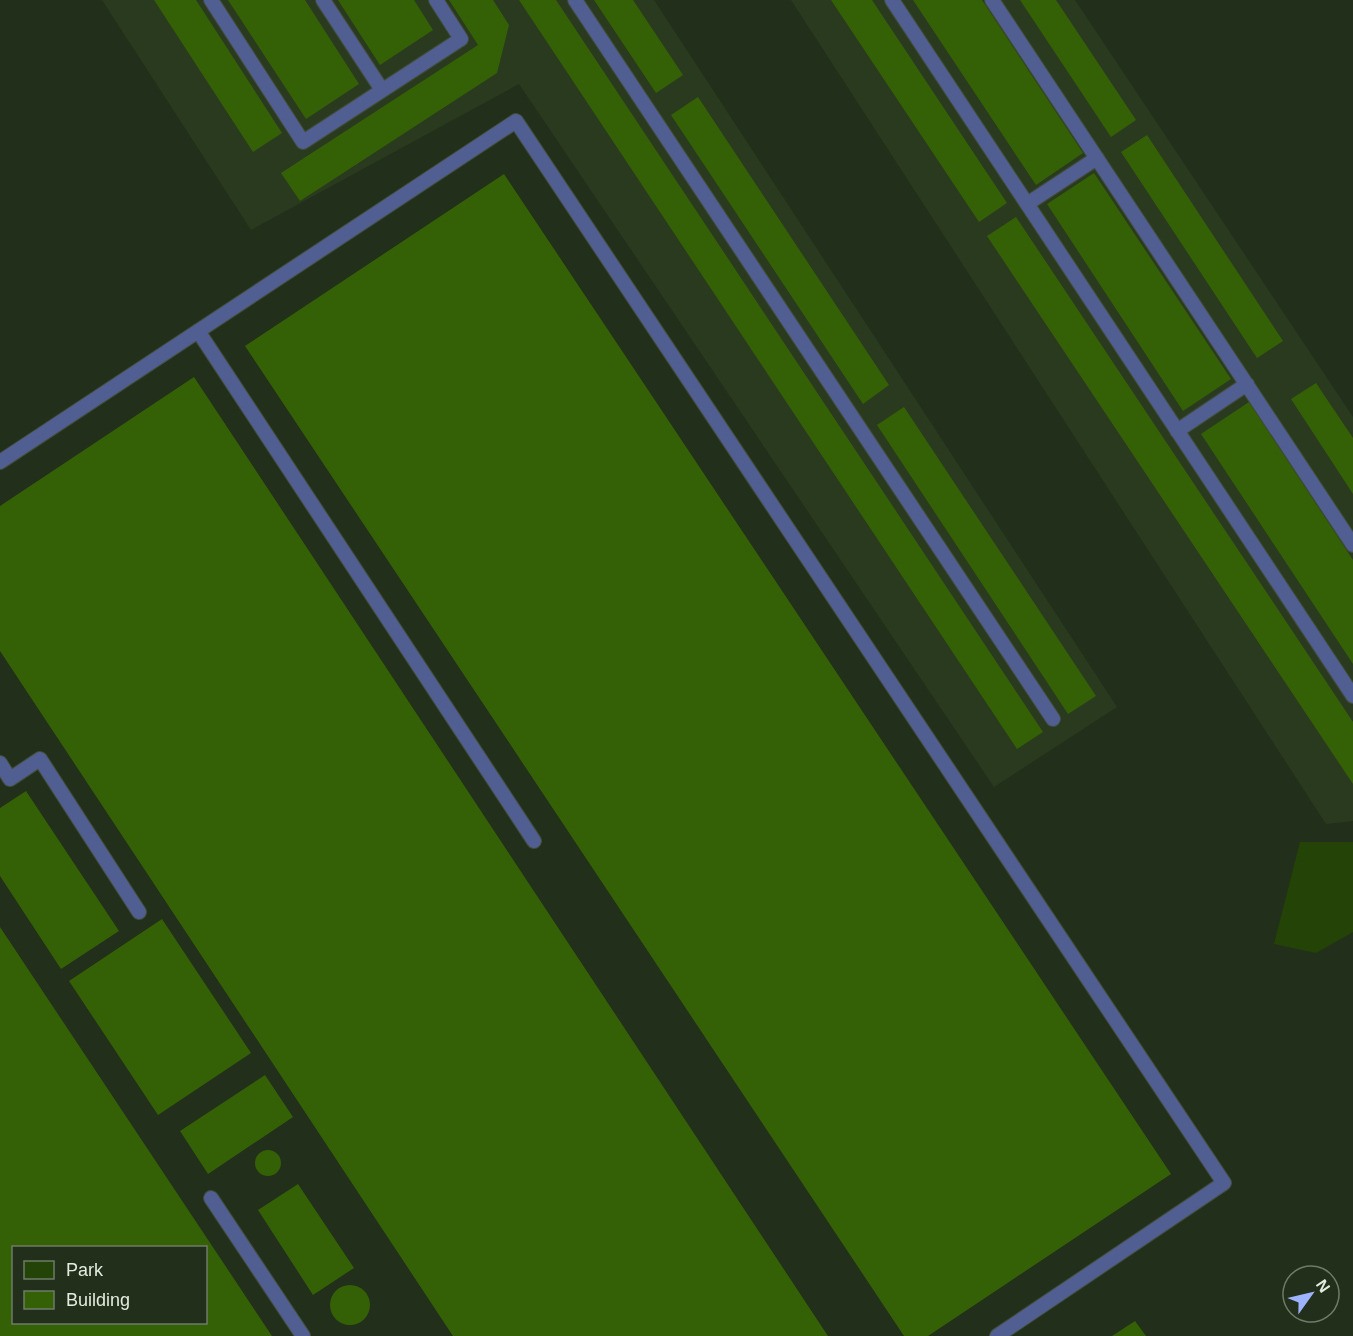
<svg xmlns="http://www.w3.org/2000/svg" width="1353" height="1336" font-family="Arial,sans-serif">
<style>
.built{fill:#2a3a1f}
.green{fill:#234406}
.building{fill:#346105;fill-rule:evenodd}
.lines{fill:none;stroke-linecap:round;stroke-linejoin:round}
.lane-casing{stroke:#414d39;stroke-width:16}
.lane{stroke:#505e91;stroke-width:14}
</style>
<rect width="100%" height="100%" fill="#222f1a"/>
<path class="built" d="M102,0H654L1117,707L994,787L519,84L251,230Z
M791,0H1075L1353,417V821L1326,824Z"/>
<path class="green" d="M1300,842H1353V932L1316,953L1274,944Z"/>
<path class="building" d="M154,0H196L282,133L253,152Z
M228,0H305L359,84L306,119Z
M338,0H414L433,30L380,65Z
M449,0H493L509,25L497,73L300,201L281,173L478,45Z
M519,0H556L1043,732L1017,749Z
M594,0H633L683,75L656,93Z
M831,0H872L1007,203L979,222Z
M913,0H982L1083,153L1036,185Z
M1020,0H1056L1136,120L1111,137Z
M698,97L889,385L863,404L671,115Z
M1147,135L1283,341L1257,358L1121,152Z
M1094,173L1231,379L1183,411L1047,204Z
M504,174L1171,1174L928,1336H904L245,346Z
M1016,217L1353,722V784L987,236Z
M194,377L828,1336H453L0,651V506Z
M1316,383L1353,438V494L1291,399Z
M1249,402L1353,560V664L1201,434Z
M904,407L1096,696L1068,714L877,425Z
M26,791L119,931L61,969L0,876V808Z
M162,919L251,1053L158,1115L69,981Z
M0,927L272,1336H0ZM14,1248H206V1323H14Z
M265,1075L293,1117L208,1174L180,1131Z
M255 1163a13 13 0 1 1 26 0a13 13 0 1 1-26 0Z
M298,1184L354,1268L313,1295L258,1210Z
M330 1305a20 20 0 1 1 40 0a20 20 0 1 1-40 0Z
M1135,1321L1146,1336H1112Z"/>
<g class="lines">
<defs>
<path id="lane" d="M211,0L303,142L461,39L436,0
M323,0L382,90
M575,0L1053,719
M892,0L1353,696
M992,0L1353,545
M1027,204L1097,158
M198,331L534,841
M1177,431L1247,384
M0,462L516,121L1224,1183L997,1336
M0,763L10,779L40,759L139,912
M211,1198L303,1336"/>
</defs>
<use href="#lane" class="lane-casing"/>
<use href="#lane" class="lane"/>
</g>
<rect x="12" y="1246" width="195" height="78" fill="#222f1a" stroke="#6f7b68" stroke-width="1.5"/>
<rect x="24" y="1261" width="30" height="18" fill="#234406" stroke="#6f7b68" stroke-width="1.5"/>
<text x="66" y="1276" font-size="18" fill="#e3ecde">Park</text>
<rect x="24" y="1291" width="30" height="18" fill="#346105" stroke="#6f7b68" stroke-width="1.5"/>
<text x="66" y="1306" font-size="18" fill="#e3ecde">Building</text>
<g transform="translate(1311 1294) rotate(56)"><circle r="28" fill="#222f1a" stroke="#6f7b68" stroke-width="1.5"/>
<path d="M0-4.5L10 22L0 15L-10 22Z" fill="#9eb3fd"/>
<text y="-9" font-size="16" font-weight="bold" text-anchor="middle" fill="#e3ecde">N</text>
</g>
</svg>
